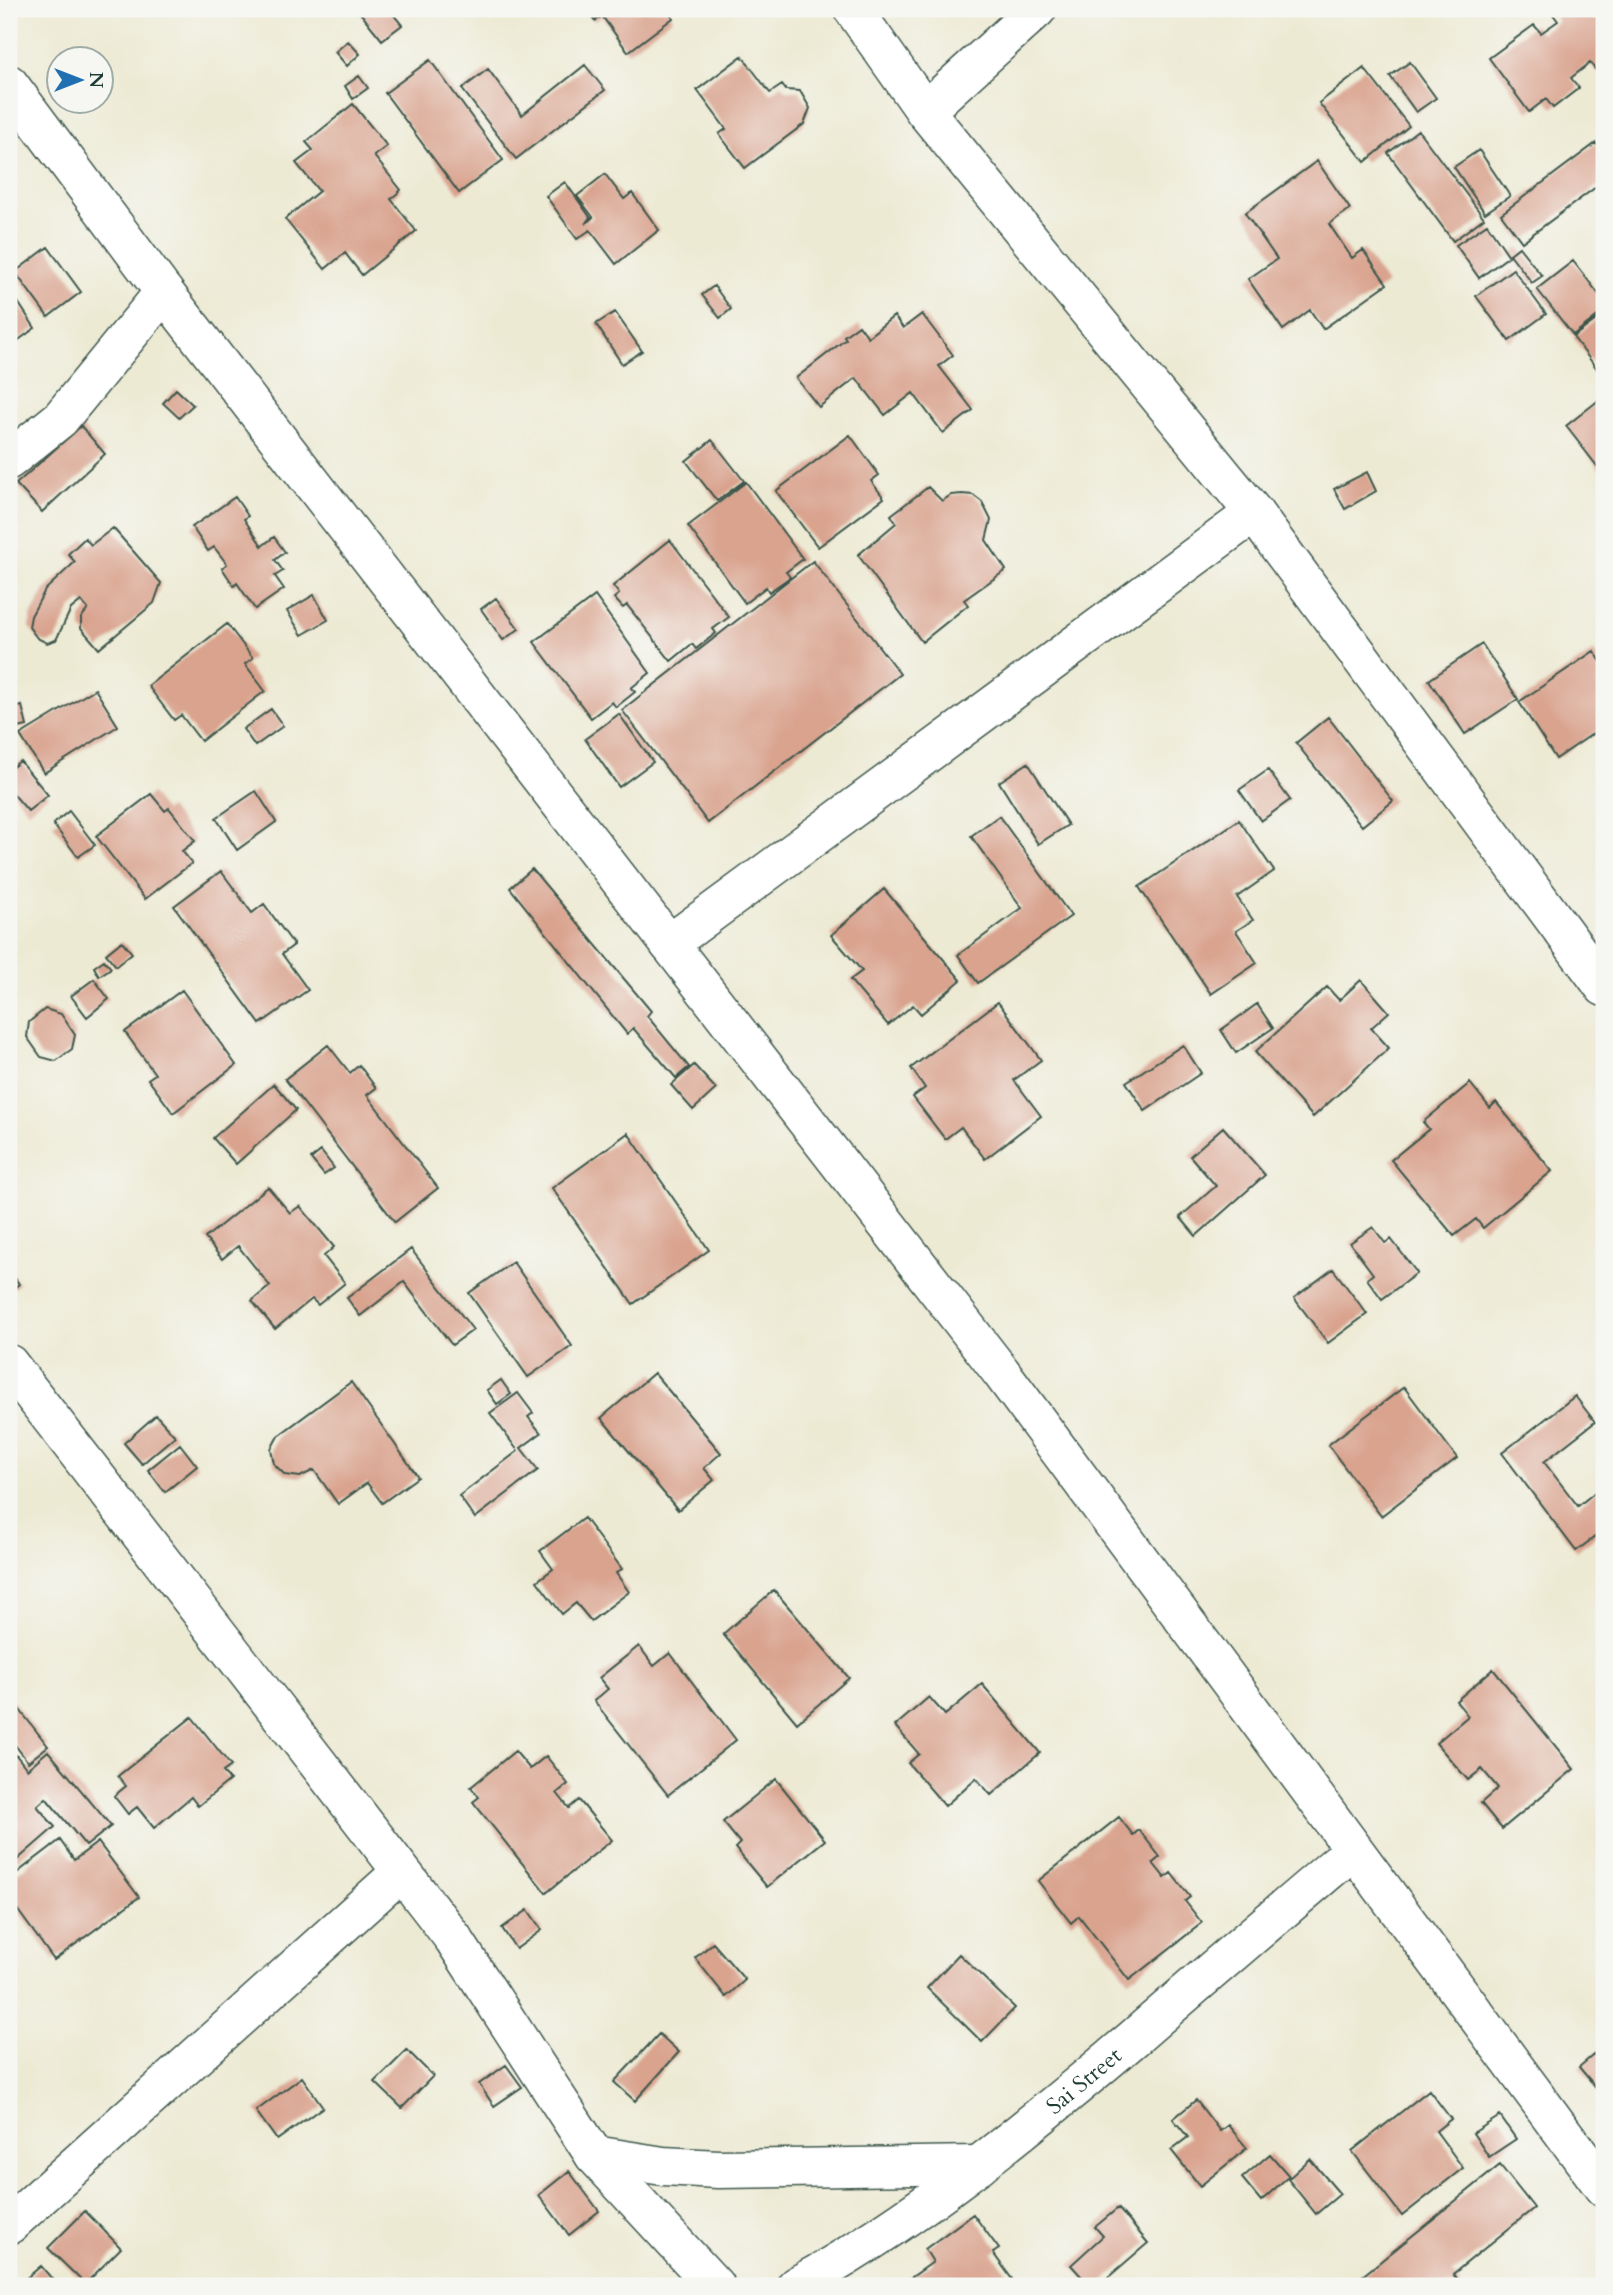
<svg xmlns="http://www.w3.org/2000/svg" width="1613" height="2295" font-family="Cardo,serif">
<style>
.building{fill:#d9a38e}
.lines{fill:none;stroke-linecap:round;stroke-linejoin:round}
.street-casing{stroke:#3e574c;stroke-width:41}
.street{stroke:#fff;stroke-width:38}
.labels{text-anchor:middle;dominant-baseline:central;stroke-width:6;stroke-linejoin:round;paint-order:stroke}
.street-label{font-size:23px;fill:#1f3d34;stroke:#f6f6f2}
</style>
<rect width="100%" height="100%" fill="#f6f6f2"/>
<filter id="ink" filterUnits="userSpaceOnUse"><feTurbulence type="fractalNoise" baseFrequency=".0143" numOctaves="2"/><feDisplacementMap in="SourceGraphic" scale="14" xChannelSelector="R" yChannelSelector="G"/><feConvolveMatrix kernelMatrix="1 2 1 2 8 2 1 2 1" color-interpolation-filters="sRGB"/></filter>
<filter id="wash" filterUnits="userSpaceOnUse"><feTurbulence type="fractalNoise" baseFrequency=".00686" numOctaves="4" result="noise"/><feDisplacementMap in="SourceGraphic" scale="28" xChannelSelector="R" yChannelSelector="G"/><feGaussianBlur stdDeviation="1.57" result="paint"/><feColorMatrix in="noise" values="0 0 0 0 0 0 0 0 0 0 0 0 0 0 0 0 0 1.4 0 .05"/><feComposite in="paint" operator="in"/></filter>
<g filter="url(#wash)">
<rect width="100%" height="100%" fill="#edead4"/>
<g id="blocks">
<path class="building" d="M357,9H389L402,25L382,40Z
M586,9H667L673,18L628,52L602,16L595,21Z
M1549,9H1604V69L1598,73L1590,63L1571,78L1579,88L1553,108L1546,99L1529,112L1489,58L1534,25L1541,33L1558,21Z
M348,41L360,54L347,66L335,52Z
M742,56L770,93L782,85L786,90L800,91L810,108L804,124L745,168L719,134L726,129L697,90Z
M430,60L503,160L459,193L385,93Z
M1410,62L1436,98L1416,112L1390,76Z
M585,65L605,90L516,159L462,89L488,69L522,115Z
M1364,68L1409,126L1365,162L1319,103Z
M359,76L368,88L353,99L345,86Z
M353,104L387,146L374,156L401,190L391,199L416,231L362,275L345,253L325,269L285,219L319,191L296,163L313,150L306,142Z
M1418,130L1484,218L1453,241L1388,153Z
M1596,143L1604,154V181L1522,242L1501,214Z
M1479,150L1510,196L1485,213L1454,167Z
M1317,161L1350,209L1329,224L1352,258L1363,250L1387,284L1323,329L1310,310L1283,330L1248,279L1277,259L1245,213Z
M605,174L624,199L632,193L659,230L616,264L590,230L577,239L546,196L565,182L590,217L585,224L593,217L577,196Z
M1487,224L1509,256L1479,278L1456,245Z
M48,247L81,292L48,317L15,272Z
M1519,247L1542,276L1532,283L1510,254Z
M1573,261L1604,301V311L1573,335L1537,289Z
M1513,269L1546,314L1509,341L1476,296Z
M714,286L731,309L720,318L702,295Z
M16,299L35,328L9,347V304Z
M615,312L642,351L622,364L596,324Z
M922,314L953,355L939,366L973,410L943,433L913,393L885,415L856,378L819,407L796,378L846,339L844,336L859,325L868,337L894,316L903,328Z
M1604,314V378L1573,337Z
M176,389L193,405L179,418L163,403Z
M1604,396V475L1566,426Z
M81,426L105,454L42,512L16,484Z
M850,435L879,475L871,481L884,498L818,547L776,491Z
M712,440L744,481L717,501L686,461Z
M1367,472L1376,491L1345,509L1334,489Z
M746,482L803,559L786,572L790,577L769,592L766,587L745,603L688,526Z
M928,487L942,501L951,495L962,494L973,495L982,502L991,520L986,540L1006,570L964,600L968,605L922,642L858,555L896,523L891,515Z
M235,497L248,516L244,519L262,546L274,537L285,552L275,560L283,571L275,576L284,589L255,609L237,583L234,586L222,568L227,564L214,547L208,551L192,527Z
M113,528L161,583L154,603L99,649L81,628V618L88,609L81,601L71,609L56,640L47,643L37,638L29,627L31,616L45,590L75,562L68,554L85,538L91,545Z
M670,540L729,617L713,629L716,633L696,649L692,644L671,661L627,605L623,608L614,598L619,594L613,586Z
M813,561L900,674L708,823L622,710Z
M314,595L328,620L302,635L287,611Z
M595,596L650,673L631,688L635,692L616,707L612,702L591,718L534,642Z
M496,598L519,629L503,640L481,609Z
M227,624L253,658L245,664L265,691L201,741L181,715L174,720L148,686Z
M1482,644L1518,699L1465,734L1429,680Z
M1594,651L1604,666V726L1556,759L1519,702Z
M95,689L118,726L44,773L20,735Z
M22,706L27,726L13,729L9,709Z
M271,709L283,726L255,746L243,729Z
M619,714L653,762L619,787L585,739Z
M1328,717L1393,801L1362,826L1296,743Z
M20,761L48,795L28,811L9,789V770Z
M1028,763L1068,825L1038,844L999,782Z
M1268,770L1290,800L1261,821L1239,790Z
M256,791L276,822L237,850L216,818Z
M151,794L165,811L169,808L195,841L182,851L192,863L145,899L96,836Z
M69,811L95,845L78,857L53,824Z
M999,816L1071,916L978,983L958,955L1022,908L971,836Z
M1239,820L1274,871L1237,897L1253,920L1236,931L1257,963L1211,994L1139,887Z
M532,869L651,1011L647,1016L689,1067L676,1078L633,1028L627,1034L510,888Z
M221,871L252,913L264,904L294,945L282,954L308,990L260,1024L174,906Z
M884,889L961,980L921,1014L913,1005L888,1025L850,980L862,971L831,935Z
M122,941L132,953L116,966L106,954Z
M104,960L111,968L99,976L94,967Z
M94,979L109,999L87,1017L71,996Z
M1361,980L1389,1012L1371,1028L1389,1048L1313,1117L1255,1052L1327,987L1339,1000Z
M182,990L236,1065L173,1113L148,1079L155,1074L125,1032Z
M998,1002L1041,1060L1014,1080L1041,1116L985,1159L961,1127L945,1139L913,1097L925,1088L911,1068Z
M1257,1004L1273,1028L1236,1053L1221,1030Z
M45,1009L61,1014L75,1035L72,1049L56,1061L41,1057L27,1037L29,1022Z
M328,1045L350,1073L359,1065L376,1088L367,1095L438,1188L395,1222L285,1079Z
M1183,1045L1201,1073L1145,1111L1126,1082Z
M694,1065L716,1089L693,1110L671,1085Z
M1470,1083L1490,1108L1496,1102L1552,1171L1483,1228L1476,1219L1454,1236L1391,1160L1429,1129L1423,1122Z
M274,1084L296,1110L236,1164L213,1138Z
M1223,1127L1265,1175L1196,1236L1180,1217L1216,1186L1190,1156Z
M628,1133L709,1250L633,1304L552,1188Z
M321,1151L334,1168L324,1175L311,1159Z
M268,1187L290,1213L300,1206L334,1247L324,1256L345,1283L318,1305L312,1299L275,1329L252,1301L270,1286L238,1246L222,1259L205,1238Z
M1373,1227L1385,1243L1391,1239L1417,1273L1382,1299L1367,1279L1373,1274L1350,1243Z
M411,1249L473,1330L452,1345L404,1282L360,1316L347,1298Z
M513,1262L572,1346L528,1377L469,1293Z
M1333,1269L1367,1314L1328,1343L1294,1298Z
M9,1270L19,1284L9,1292Z
M654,1373L721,1453L704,1468L714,1480L678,1510L601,1418Z
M501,1380L511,1394L497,1404L487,1390Z
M351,1382L418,1477L382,1503L367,1483L338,1504L314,1470L300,1477L285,1475L274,1464L271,1449L278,1436Z
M1404,1387L1457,1458L1381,1516L1328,1445Z
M518,1393L533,1413L528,1417L541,1433L521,1448L538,1470L475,1518L459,1496L518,1451L490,1413Z
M1575,1396L1595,1422L1544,1462L1578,1506L1599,1489L1604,1495V1530L1576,1551L1502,1453Z
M156,1415L175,1436L142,1464L124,1443Z
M180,1444L197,1466L165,1492L148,1470Z
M584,1518L622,1569L616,1573L629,1592L591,1621L576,1603L562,1614L537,1581L553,1569L540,1551Z
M774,1590L849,1678L797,1723L723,1634Z
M639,1646L654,1666L670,1653L736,1740L668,1795L594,1701L608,1689L599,1678Z
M1493,1669L1574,1769L1502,1829L1481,1803L1498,1788L1482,1769L1468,1780L1436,1743L1468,1716L1456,1701Z
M982,1684L1040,1753L991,1795L976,1778L945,1806L908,1763L919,1754L895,1726L929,1697L945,1715Z
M9,1696L48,1746L28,1762L9,1737Z
M192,1717L231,1766L223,1772L230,1780L198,1806L191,1797L154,1828L137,1807L128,1814L114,1796L126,1786L118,1776Z
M48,1751L111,1826L86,1846L46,1798L37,1806L55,1827L9,1867V1761L16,1755L27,1769Z
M515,1751L530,1769L546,1756L568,1784L557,1793L569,1808L579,1800L612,1840L546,1893L473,1802L479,1797L471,1787Z
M776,1779L825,1840L767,1887L735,1848L740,1843L723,1822Z
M1119,1817L1133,1835L1139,1830L1160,1857L1153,1863L1165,1878L1171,1873L1190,1897L1185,1901L1202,1923L1129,1980L1079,1916L1071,1923L1038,1881Z
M60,1840L74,1860L98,1842L139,1897L54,1960L9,1898V1879Z
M528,1910L542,1930L516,1949L502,1928Z
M713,1943L745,1980L726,1997L695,1958Z
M959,1954L1015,2008L982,2042L927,1988Z
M659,2034L679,2052L635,2101L614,2082Z
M1604,2046V2097L1579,2067Z
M407,2050L433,2076L402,2108L375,2082Z
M506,2065L522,2087L494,2106L479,2084Z
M302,2077L323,2107L277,2140L256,2111Z
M1429,2090L1451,2119L1436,2131L1463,2168L1402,2216L1352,2151Z
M1196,2100L1220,2131L1228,2125L1247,2148L1200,2186L1171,2150L1188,2137L1173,2119Z
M1500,2116L1516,2139L1489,2157L1473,2133Z
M1270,2154L1289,2176L1261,2201L1242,2178Z
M1310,2159L1340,2194L1316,2214L1288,2179Z
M1500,2165L1534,2208L1453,2274L1462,2286H1350Z
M569,2171L599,2211L569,2235L539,2195Z
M1118,2208L1148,2243L1098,2286H1090L1071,2265L1103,2236L1095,2227Z
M85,2211L121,2248L85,2284L48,2248Z
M973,2214L999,2249L993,2253L1017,2286H908L905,2282L933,2262L925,2249Z
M41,2266L58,2286H17Z"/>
</g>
</g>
<g filter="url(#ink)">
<use href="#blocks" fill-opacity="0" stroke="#3e574c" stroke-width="2"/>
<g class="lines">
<defs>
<g id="street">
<path d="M853,9L925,111L1254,513L1604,987"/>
<path d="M9,84L164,292L1001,1372L1604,2188"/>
<path d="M925,111L1037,9"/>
<path d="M9,460L60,419L164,292"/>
<path d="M669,944L1254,513"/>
<path d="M9,1364L453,1938L594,2155L715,2286"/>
<path d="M594,2155L663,2166L718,2169L979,2165"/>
<path d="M9,2225L400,1873"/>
<path id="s1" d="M796,2286C918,2219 1028,2128 1134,2038C1206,1975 1279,1913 1352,1851"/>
</g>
</defs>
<use href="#street" class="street-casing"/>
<use href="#street" class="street"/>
</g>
</g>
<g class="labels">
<g class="street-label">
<text stroke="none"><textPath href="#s1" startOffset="354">Sai Street</textPath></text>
</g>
</g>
<rect width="1613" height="2295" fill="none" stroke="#f6f6f2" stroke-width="35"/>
<g transform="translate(80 80) rotate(90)"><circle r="33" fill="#f6f6f2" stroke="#a0aca6" stroke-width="2"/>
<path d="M0-5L12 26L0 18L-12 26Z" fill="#1f6fb2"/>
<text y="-10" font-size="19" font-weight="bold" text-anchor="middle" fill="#1f3d34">N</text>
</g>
</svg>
